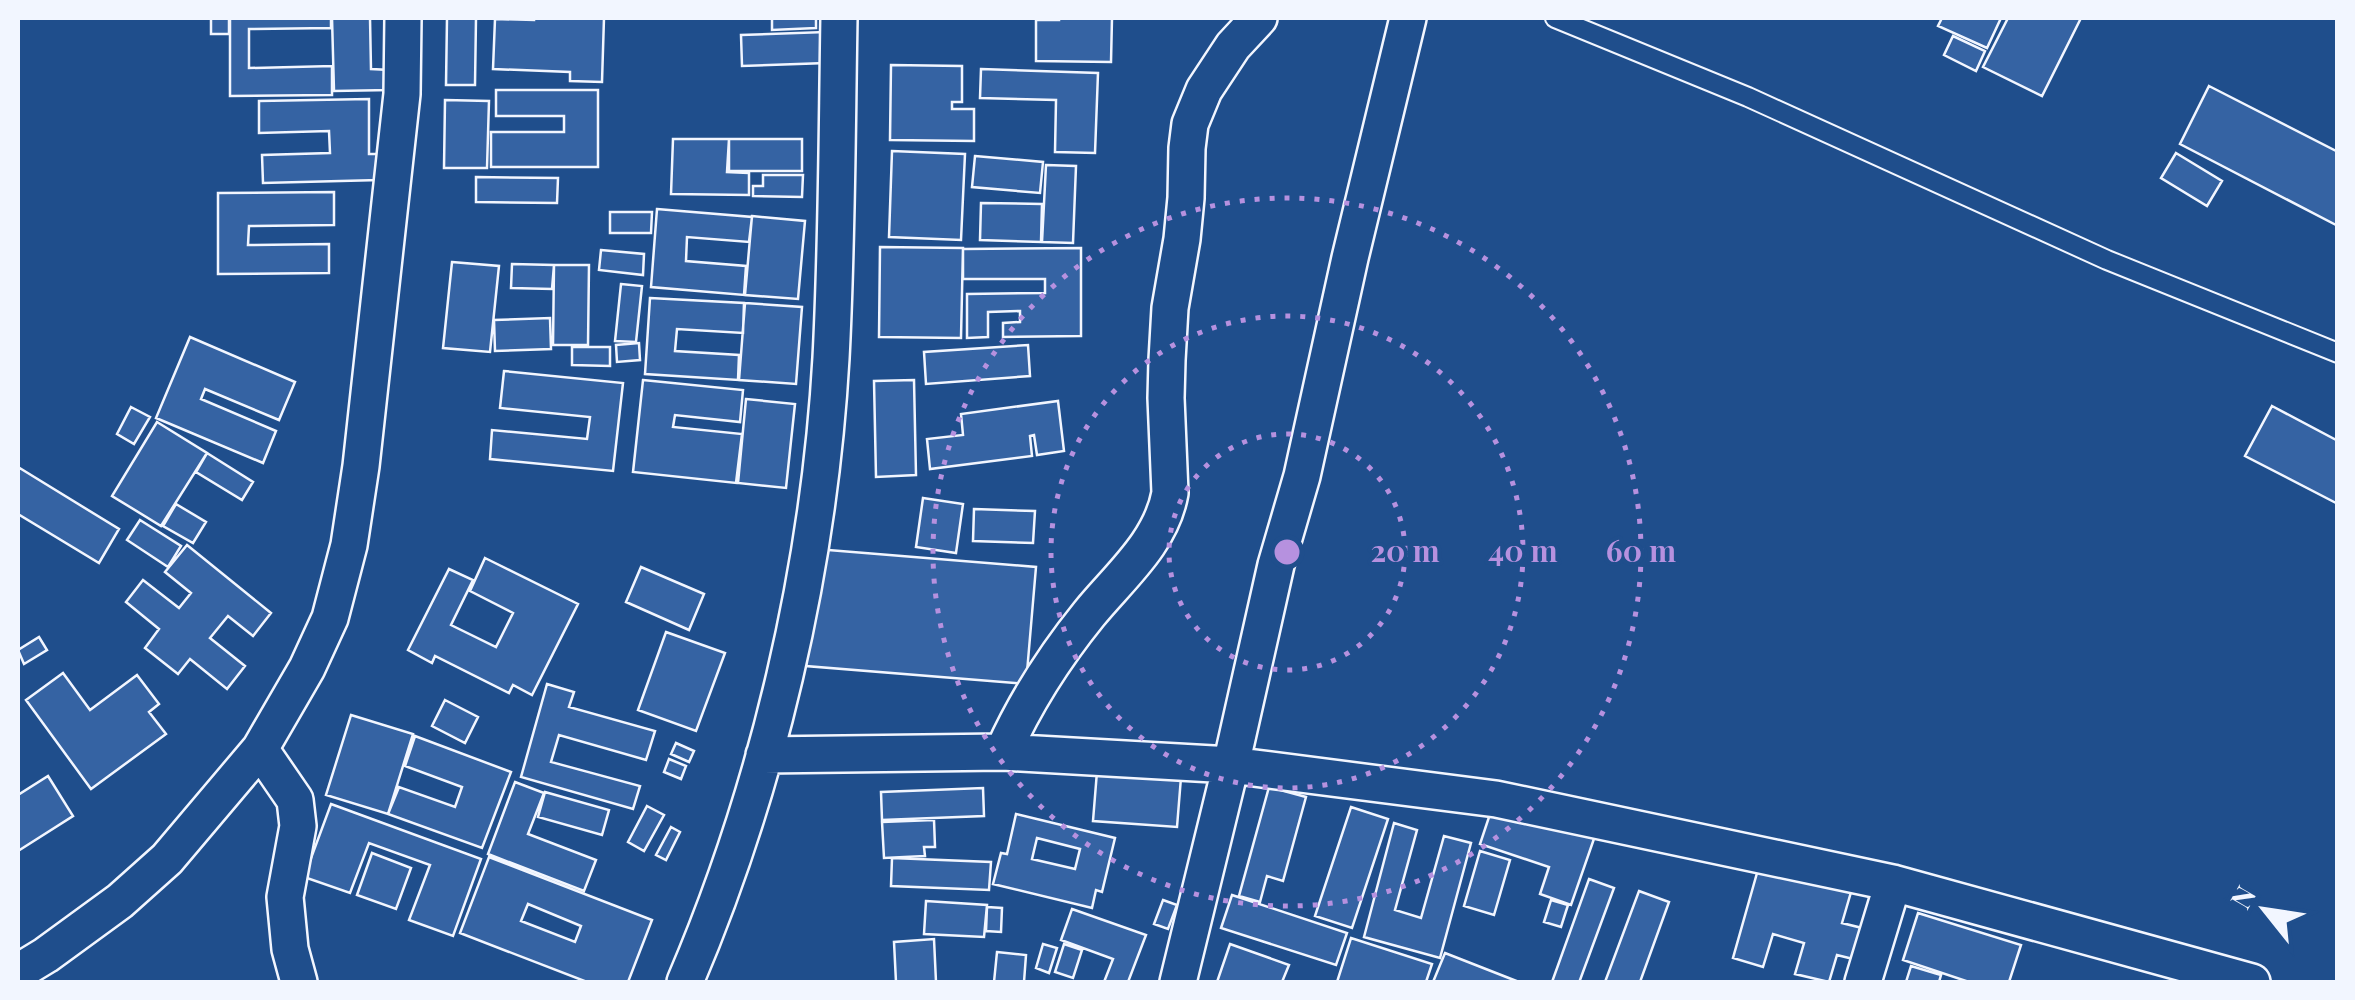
<svg xmlns="http://www.w3.org/2000/svg" width="2355" height="1000" font-family="'Playfair Display',serif">
<style>
.building{fill:#3563a3;stroke:#f2f6ff;stroke-width:2.5;fill-rule:evenodd}
.lines{fill:none;stroke-linecap:round;stroke-linejoin:round}
.lane-casing{stroke:#f2f6ff;stroke-width:22}
.street-casing{stroke:#f2f6ff;stroke-width:40}
.lane{stroke:#1f4e8c;stroke-width:18}
.street{stroke:#1f4e8c;stroke-width:35}
.ring{fill:none;stroke:#b691df;stroke-width:5;stroke-dasharray:5 10}
.centre{fill:#b691df;stroke:#1f4e8c;stroke-width:5}
.ring-label{font-size:30px;text-anchor:middle;font-weight:bold;fill:#b691df;stroke:#1f4e8c;stroke-width:8;stroke-linejoin:round;paint-order:stroke}
</style>
<rect width="100%" height="100%" fill="#1f4e8c"/>
<path class="building" d="M211,18H229V34H211Z
M230,18H331V28L249,29V68L332,66V95L230,96Z
M332,18H370L371,69L390,70V90L334,91Z
M447,18H476L475,85H446Z
M534,18H604L602,82L570,81V72L493,69L495,19L534,20Z
M772,18H816V28L772,30Z
M1059,18H1112L1111,62L1036,61V20H1059Z
M1942,18H2001L1987,48L1938,26Z
M2008,18H2081L2042,96L1983,67Z
M825,32L826,63L742,66L741,35Z
M1953,36L1985,51L1976,71L1944,55Z
M891,65L962,66V102H952V109H974V141L890,140Z
M981,69L1098,73L1095,153L1055,152L1056,100L980,98Z
M2209,86L2338,152V226L2180,144Z
M496,90H598V167H491V132H564V116H496Z
M369,99V154H378L379,180L263,183L262,155L330,153L329,131L259,133V101Z
M445,100L489,101L487,168H444Z
M673,139H729L727,172L749,173V195L671,194Z
M729,139H802V171H729Z
M892,151L965,154L961,240L889,237Z
M2176,153L2222,181L2207,206L2161,178Z
M975,156L1043,162L1040,193L972,187Z
M1046,165L1076,166L1073,243L1042,242Z
M763,175H803L802,197L753,196V186H763Z
M476,177L558,178L557,203L476,202Z
M334,192V225L249,226L248,245L329,244V273L218,274V193Z
M981,203L1042,204L1041,242L980,240Z
M657,209L752,217L749,242L687,237L686,261L746,266L744,295L651,287Z
M610,212H652L651,233H610Z
M752,216L805,221L798,299L745,295Z
M880,247L963,248L961,338L879,337Z
M1081,248V336L1003,337V323L1020,322V311L988,312V337L967,338V294L1045,293V279H963V249Z
M601,250L644,254L643,275L599,270Z
M452,262L499,266L490,352L443,348Z
M512,264L554,265L552,289L511,288Z
M554,265H589L588,345H553Z
M621,284L642,286L636,342L615,341Z
M650,298L744,303L743,333L677,329L675,351L739,355L738,380L645,374Z
M745,303L802,307L796,384L739,380Z
M550,318L551,349L495,351L494,320Z
M190,337L295,382L279,420L205,389L201,399L276,431L263,463L156,418Z
M639,343L640,360L617,362L616,345Z
M1028,345L1030,376L926,384L924,352Z
M572,347H610V366L572,365Z
M504,371L623,383L613,471L490,459L492,430L587,439L590,417L500,408Z
M643,380L743,390L740,422L675,415L673,427L742,434L736,483L633,472Z
M914,380L916,475L876,477L874,381Z
M746,399L795,404L786,488L738,483Z
M1058,401L1064,451L1037,455L1034,435L1030,436L1032,456L930,469L927,439L963,435L961,414Z
M2272,406L2338,441V504L2245,456Z
M131,407L150,417L134,444L117,434Z
M157,422L207,453L161,526L112,496Z
M207,453L253,482L242,500L196,472Z
M18,467L119,529L99,563L18,514Z
M923,498L963,504L956,553L916,547Z
M176,504L206,522L193,543L163,526Z
M974,509L1035,511L1033,543L973,541Z
M140,520L181,546L168,567L127,540Z
M187,545L271,613L253,636L228,616L210,638L245,666L227,689L190,659L178,674L145,648L159,629L126,602L143,580L179,608L191,593L165,572Z
M816,549L1036,567L1026,684L806,666Z
M485,558L578,604L532,695L513,685L509,693L435,656L432,663L408,650L449,569L473,580L451,625L496,647L513,613L470,591Z
M641,567L704,594L689,630L626,602Z
M666,632L725,653L696,731L638,710Z
M39,637L47,650L24,664L18,650Z
M63,673L90,710L137,675L159,704L149,712L166,734L91,789L26,700Z
M547,684L574,692L569,707L655,731L646,760L559,735L551,762L640,786L633,809L521,777Z
M445,700L478,717L465,743L432,726Z
M351,715L413,734L388,814L326,795Z
M415,736L511,772L482,848L388,814L399,787L455,807L462,787L405,766Z
M676,743L694,751L689,762L671,754Z
M669,759L686,766L681,779L664,772Z
M1098,759L1182,765L1177,827L1093,821Z
M48,776L73,816L18,851V795Z
M515,782L544,793L528,834L596,860L584,891L488,854Z
M1269,787L1306,797L1283,881L1267,876L1260,902L1239,896Z
M983,788L984,816L882,820L881,792Z
M545,792L609,810L602,835L538,817Z
M1495,799L1596,833L1571,905L1540,894L1549,867L1480,844Z
M331,804L481,859L453,936L409,920L430,865L369,843L350,893L304,877Z
M647,806L664,815L644,851L628,842Z
M1351,807L1388,819L1352,928L1315,916Z
M1016,814L1115,838L1102,892L1096,890L1092,908L993,884L1001,853L1007,854ZM1037,838L1080,849L1075,869L1032,859Z
M934,820L935,847H924L925,856L884,858L882,822Z
M1394,823L1417,830L1395,910L1421,918L1444,836L1471,843L1440,958L1364,937Z
M671,827L680,832L666,860L656,855Z
M1480,851L1510,860L1494,915L1464,906Z
M372,853L411,868L396,909L357,895Z
M489,857L652,920L628,982H587L460,933ZM528,904L581,926L575,942L521,921Z
M892,858L991,862L989,890L891,886Z
M1759,866L1851,892L1842,923L1862,928L1853,959L1837,955L1829,982L1795,974L1804,943L1773,934L1763,967L1733,958Z
M1589,879L1614,888L1580,980L1586,982H1552Z
M1639,891L1669,902L1640,982H1605Z
M1232,895L1347,933L1336,965L1221,928Z
M1163,900L1177,905L1168,929L1154,924Z
M1551,900L1568,905L1561,927L1544,922Z
M926,901L987,905L984,937L924,934Z
M987,907L1002,908L1001,932L986,931Z
M1072,909L1146,935L1128,982H1104L1113,959L1061,940Z
M1918,913L2021,945L2009,982H1969L1903,960Z
M1351,938L1432,964L1426,982H1337Z
M934,939L936,982H896L894,942Z
M1043,944L1057,948L1049,973L1036,968Z
M1064,944L1082,950L1073,978L1055,972Z
M1230,944L1289,965L1282,982H1217Z
M997,952L1026,955L1024,982H994Z
M1445,953L1519,982H1433Z
M1911,966L1941,975L1939,982H1906Z"/>
<g class="lines">
<defs>
<path id="lane" d="M1555,18L1748,97L2107,260L2338,353"/>
<path id="street" d="M260,749L295,800L298,826L285,897L290,949L299,982
M1003,752C1025,703 1055,656 1089,614C1119,577 1161,543 1170,493L1166,398L1167,360L1170,308L1182,239L1186,198L1187,148L1190,124L1204,90L1233,46L1259,18
M764,755L1003,752L1231,765L1496,799L1893,883L2252,982
M18,972L46,955L120,901L167,859L260,749L307,668L330,618L349,545L361,466L402,94L403,18
M685,982C768,788 819,569 831,358C837,245 837,131 839,18
M1178,982L1231,765L1276,565L1302,476L1350,258L1408,18
M1863,982L1893,883"/>
</defs>
<use href="#lane" class="lane-casing"/>
<use href="#street" class="street-casing"/>
<use href="#lane" class="lane"/>
<use href="#street" class="street"/>
</g>
<g class="ring">
<circle cx="1287" cy="552" r="118"/>
<circle cx="1287" cy="552" r="236"/>
<circle cx="1287" cy="552" r="354"/>
</g>
<circle cx="1287" cy="552" r="15" class="centre"/>
<g class="ring-label">
<text x="1405" y="562">20 m</text>
<text x="1523" y="562">40 m</text>
<text x="1641" y="562">60 m</text>
</g>
<rect width="2355" height="1000" fill="none" stroke="#f2f6ff" stroke-width="40"/>
<g transform="translate(2265 910) rotate(300)" stroke="#1f4e8c" stroke-width="8" paint-order="stroke">
<path d="M0-8L18 38L0 25L-18 38Z" fill="#f2f6ff"/>
<text y="-15" font-size="28" font-weight="bold" text-anchor="middle" fill="#f2f6ff">N</text>
</g>
</svg>
